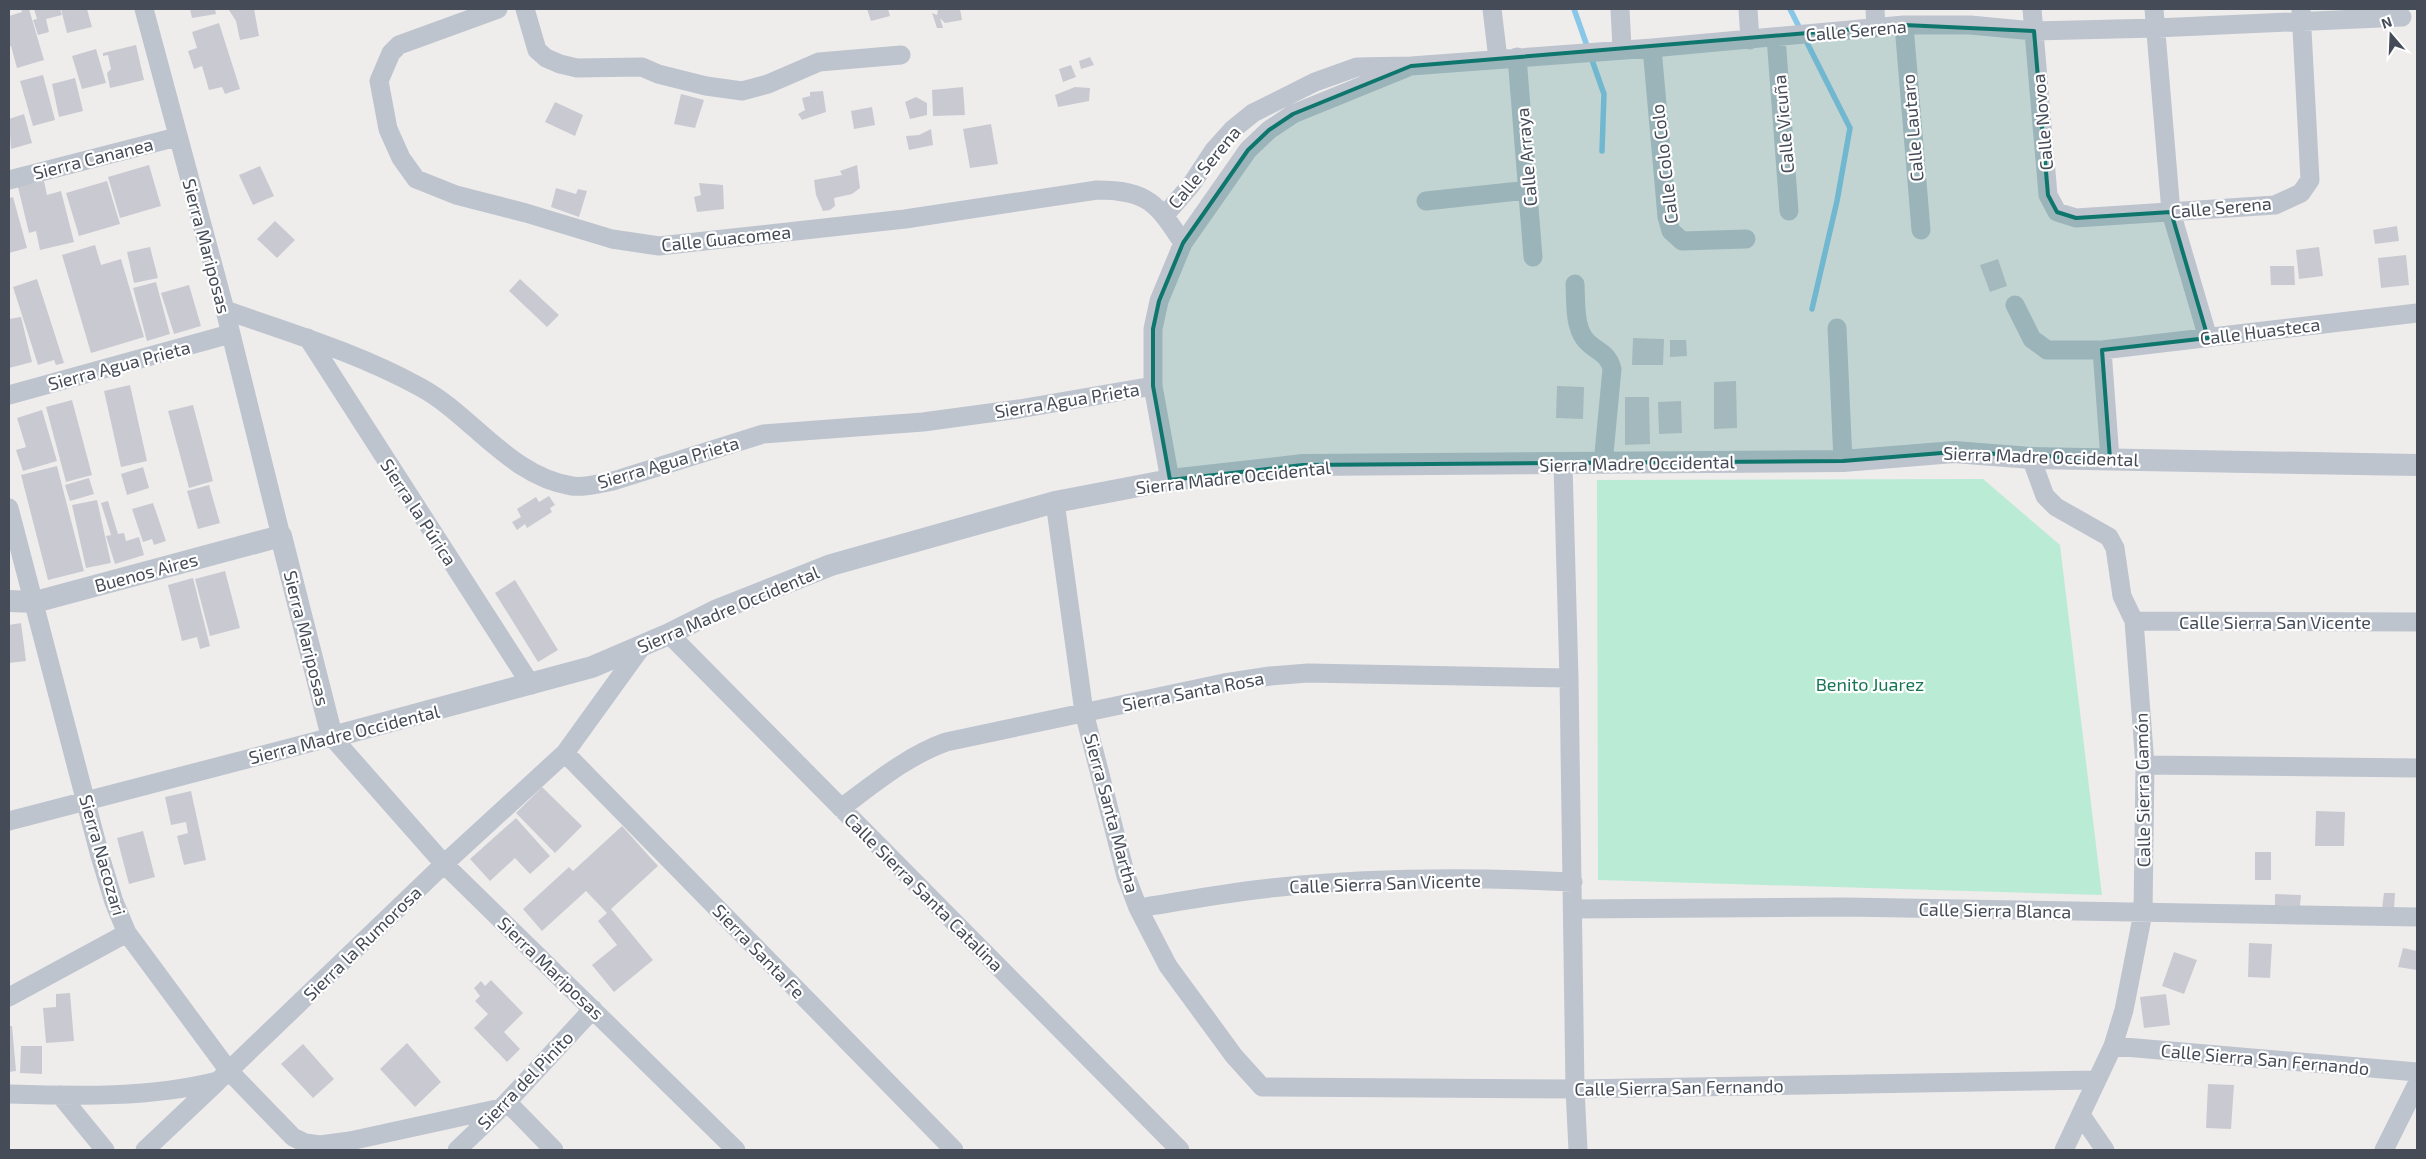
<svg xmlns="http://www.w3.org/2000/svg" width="2426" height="1159" font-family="'Exo 2',sans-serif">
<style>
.green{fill:#baecd5}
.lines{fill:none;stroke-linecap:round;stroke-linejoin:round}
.stream{stroke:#89c7e8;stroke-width:5.5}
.building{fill:#c9cad1}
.minor{stroke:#bdc4ce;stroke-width:19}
.tertiary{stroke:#bdc4ce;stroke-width:22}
.marked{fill:#0f766e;fill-opacity:0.2;stroke:#0f766e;stroke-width:4;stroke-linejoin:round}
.labels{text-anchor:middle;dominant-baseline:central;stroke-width:4.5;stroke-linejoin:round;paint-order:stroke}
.street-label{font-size:18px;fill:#454c58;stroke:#fff}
.park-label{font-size:18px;fill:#197655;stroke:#fff}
</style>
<rect width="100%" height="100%" fill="#efecec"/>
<path class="green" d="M1983,479L2060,545L2102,895L1598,880L1597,480Z"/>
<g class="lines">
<path class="stream" d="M1574,9L1604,94L1602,151
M1790,9L1850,128L1837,201L1812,309"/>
</g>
<path class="building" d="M21,9H29L44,60L17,68L11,46L9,47V16L22,12Z
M34,9H60L62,15L46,19L49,32L38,35L33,20L37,19Z
M61,9H87L92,27L67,33Z
M190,9H215L216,14L192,18Z
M236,9H254L259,36L240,40L236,21L229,10Z
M867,9H888L890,16L871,21Z
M938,9H960L962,20L945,23L940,18L943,28H937L932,13L937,15Z
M219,23L240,89L225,94L222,87L209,90L202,66L194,69L188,51L197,48L192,32Z
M136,45L144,80L110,88L107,73L111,69L108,55L103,56V53Z
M96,49L106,83L82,89L72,56Z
M1090,57L1094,65L1081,69L1079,61Z
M1071,65L1076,77L1063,82L1059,69Z
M43,75L55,120L33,126L20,81Z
M75,78L83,111L59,117L52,84Z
M963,87L965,115L933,116L932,90Z
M1075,87L1090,88L1089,101L1058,107L1055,95Z
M823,91L826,112L802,120L798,114L805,110L802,98L810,96V92Z
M681,94L704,100L695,128L674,124Z
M916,97L927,103V115L910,119L905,102Z
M555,102L583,115L575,136L545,122Z
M872,107L875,125L854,129L851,111Z
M24,114L32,143L11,149L9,119Z
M991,124L998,164L970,168L963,129Z
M931,129L933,145L909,150L906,136L919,135Z
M149,165L161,206L120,218L108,177Z
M857,165L860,188L852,194L834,198L835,206L830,210L823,211L816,195L814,180L842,175L840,171Z
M260,166L274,196L253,205L239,175Z
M44,181L47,195L61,191L74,242L40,250L36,231L29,233L18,187Z
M107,181L120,224L79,236L66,193Z
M699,183L723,185L724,209L697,212L694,197L701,195Z
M556,188L576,194L578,189L587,191L579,217L551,207Z
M13,197L27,248L9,253V198Z
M275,221L295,240L277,258L257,239Z
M2397,226L2399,241L2375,244L2373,230Z
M95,245L101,265L121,259L144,337L91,353L62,255Z
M150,247L158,278L134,283L127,252Z
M2319,247L2323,276L2299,279L2296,250Z
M2406,255L2409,285L2381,288L2378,258Z
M1998,259L2007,286L1990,292L1980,265Z
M2270,266H2294L2295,285H2271Z
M37,279L64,363L56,365L54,360L38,365L13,287Z
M520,279L559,315L547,327L509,291Z
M156,282L170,334L147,341L133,288Z
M189,285L201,326L174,334L161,293Z
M21,317L32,362L9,368V319Z
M1633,338L1664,339L1663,365H1632Z
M1670,340H1686L1687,356L1670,357Z
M1736,381L1737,428L1714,429V382Z
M130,385L147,461L121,467L104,391Z
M1557,386L1584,387L1583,419L1556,418Z
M1625,397H1649L1650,444L1625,445Z
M72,400L92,475L66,482L46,407Z
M1681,401L1682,433L1659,434L1658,402Z
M193,405L213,481L189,488L168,411Z
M42,410L57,461L23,471L16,450L26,447L17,418Z
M57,466L84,571L48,580L21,475Z
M143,467L149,488L127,495L121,474Z
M89,478L94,494L70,501L65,485Z
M209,485L220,523L198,529L187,491Z
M549,496L555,505L550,508L552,512L527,528L525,524L517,530L512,522L521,517L517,509L536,497L539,502Z
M97,500L111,563L86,568L72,505Z
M108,501L118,534L124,533L126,541L139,537L144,555L115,564L106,536L111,535L101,503Z
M153,503L166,541L154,545L152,539L143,542L132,509Z
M225,571L240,628L210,636L195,579Z
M193,578L210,646L200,649L197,637L182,641L168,585Z
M515,580L558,650L538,662L495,593Z
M21,623L26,661L9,663V625Z
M542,787L582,826L555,853L516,813Z
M191,791L206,860L184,865L177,836L188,833L186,822L171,825L165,797Z
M2316,811L2345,812L2344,846H2315Z
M516,818L550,856L530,874L515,858L490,881L470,859Z
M622,826L658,866L611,909L653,960L614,992L592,965L617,945L598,921L607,913L586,891L542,931L523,909L569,867L573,871Z
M143,831L155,877L129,884L117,838Z
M2255,852H2271V880H2255Z
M2384,893H2395L2394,910L2382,909Z
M2275,894L2301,895L2300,906L2275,905Z
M2249,943L2272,944L2270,978L2248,977Z
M2403,948L2417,951V970L2398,967Z
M2174,952L2197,960L2184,994L2162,986Z
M491,980L523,1013L504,1032L520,1049L507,1062L474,1028L488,1014L475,1001L480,996L474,988L481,981L485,986Z
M70,993L74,1041L46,1043L43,1008L56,1007V994Z
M2166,994L2170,1025L2144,1028L2140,997Z
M9,1026H12L16,1071L9,1072Z
M407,1043L441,1082L415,1107L380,1069Z
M303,1044L334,1079L313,1098L281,1064Z
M21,1046H42V1074L20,1073Z
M2208,1084L2234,1085L2231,1129L2206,1128Z"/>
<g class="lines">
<path class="minor" d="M144,9L225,310L281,536
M498,9L399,45L391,53L379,81L388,129L401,158L416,179L456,195L526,213L612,239L659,246L905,219L1097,190C1147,190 1157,203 1183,243
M525,9L537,50L546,58L560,64L577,68L642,67L658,74L706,86L742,91L768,84L819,62L901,55
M1492,9L1498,59
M1620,9L1622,48
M1748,9L1750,40
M1875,9L1876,28
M2032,9L2048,195L2057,212L2076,218L2275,205L2301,193L2310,180L2301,11
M2154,9L2171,212L2208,338
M1904,25L1921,230
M1776,37L1789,211
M1652,48L1667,217L1671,231L1682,241L1746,239
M1517,57L1533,257
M9,180L177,137
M1426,201L1528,190
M1165,215L1191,185L1214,150L1232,130L1253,113L1315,82L1357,67L1411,66L1652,48L1904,25H1970L2034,31L2156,28L2402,17
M1575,284C1576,300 1574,324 1584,338C1593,351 1608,351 1612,369L1603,464
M2015,305L2032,339L2047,350H2102L2417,313
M225,310C291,333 358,353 420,387C472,415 509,476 572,486C586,488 600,483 613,481L763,434L923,422L1019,409L1153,386
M1837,328L1843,461
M308,338L531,685
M2102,350L2110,459
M9,395L230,334
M2031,458L2045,496L2056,507L2109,537L2115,548L2122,596L2134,621L2145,765L2143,913L2124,1010L2113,1046L2064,1150
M1563,464L1569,678L1575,1089L1578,1150
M1170,480L1153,386V329L1159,301L1183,243L1248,150L1269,130L1293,114L1406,68
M1055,502L1084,712L1126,876L1138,908L1168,966L1234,1056L1262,1087L1575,1089L2096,1080
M9,508L100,856L114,902L127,933L229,1071L293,1137L305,1143L320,1145L350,1141L501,1108
M2134,621L2417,622
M669,634L1180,1150
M565,753L954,1150
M2145,765L2417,768
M841,808C875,783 907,756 946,742L1224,683L1270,676L1308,673L1569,678
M9,821L332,737L444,864L736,1150
M1138,908C1186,901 1233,891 1281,887C1377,877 1476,877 1573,882
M1573,909L1845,907L2417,917
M9,997L127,933
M2113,1046L2417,1072
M9,1094C79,1096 150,1098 218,1081L444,864L565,753L643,645
M60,1095L105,1150
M507,1102L554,1150
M2081,1115L2105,1150
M145,1150L217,1082
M457,1150L507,1102L593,1009
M2384,1150L2417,1084"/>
<path class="tertiary" d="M9,601L35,602L281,536L332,737L592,667L669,634L715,611L831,565L1055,502L1170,480L1303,465L1843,461L1954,452L2031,458L2417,465"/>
</g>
<path class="marked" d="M1904,25L2034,31L2048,195L2057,212L2076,218L2171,212L2208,338L2102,350L2110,459L1954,452L1843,461L1303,465L1170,480L1153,386V329L1159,301L1183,243L1248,150L1269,130L1293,114L1411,66Z"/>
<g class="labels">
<g class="street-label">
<text transform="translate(1856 30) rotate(-5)">Calle Serena</text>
<text transform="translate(2042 122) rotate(-95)">Calle Novoa</text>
<text transform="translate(1783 124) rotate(-95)">Calle Vicuña</text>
<text transform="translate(1912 128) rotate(-95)">Calle Lautaro</text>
<text transform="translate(1526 157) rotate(-95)">Calle Arraya</text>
<text transform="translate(93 158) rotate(-14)">Sierra Cananea</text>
<text transform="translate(1664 164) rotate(-97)">Calle Colo Colo</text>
<text transform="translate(1204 167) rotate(-50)">Calle Serena</text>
<text transform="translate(2221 207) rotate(-5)">Calle Serena</text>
<text transform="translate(726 238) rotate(-6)">Calle Guacomea</text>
<text transform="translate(207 246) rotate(75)">Sierra Mariposas</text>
<text transform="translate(2260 331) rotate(-7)">Calle Huasteca</text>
<text transform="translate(119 365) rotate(-15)">Sierra Agua Prieta</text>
<text transform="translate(1067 400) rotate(-9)">Sierra Agua Prieta</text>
<text transform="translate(2041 456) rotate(2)">Sierra Madre Occidental</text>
<text transform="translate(668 462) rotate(-16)">Sierra Agua Prieta</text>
<text transform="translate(1637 463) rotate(-1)">Sierra Madre Occidental</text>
<text transform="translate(1233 477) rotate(-6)">Sierra Madre Occidental</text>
<text transform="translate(419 512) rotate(57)">Sierra la Púrica</text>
<text transform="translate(146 572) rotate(-15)">Buenos Aires</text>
<text transform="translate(728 609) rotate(-23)">Sierra Madre Occidental</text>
<text x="2275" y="622">Calle Sierra San Vicente</text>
<text transform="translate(307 638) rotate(76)">Sierra Mariposas</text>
<text transform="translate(1193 691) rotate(-11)">Sierra Santa Rosa</text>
<text transform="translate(344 734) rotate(-14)">Sierra Madre Occidental</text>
<text transform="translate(2142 790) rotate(-91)">Calle Sierra Gamón</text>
<text transform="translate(1112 813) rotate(75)">Sierra Santa Martha</text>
<text transform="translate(103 855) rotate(74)">Sierra Nacozari</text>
<text transform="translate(1385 883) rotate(-2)">Calle Sierra San Vicente</text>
<text transform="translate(924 892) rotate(45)">Calle Sierra Santa Catalina</text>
<text transform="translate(1995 910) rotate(1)">Calle Sierra Blanca</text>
<text transform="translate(362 943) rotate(-44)">Sierra la Rumorosa</text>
<text transform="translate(759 951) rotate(46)">Sierra Santa Fe</text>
<text transform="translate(551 968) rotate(44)">Sierra Mariposas</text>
<text transform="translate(2265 1059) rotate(5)">Calle Sierra San Fernando</text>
<text transform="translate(525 1080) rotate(-46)">Sierra del Pinito</text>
<text transform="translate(1679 1087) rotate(-1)">Calle Sierra San Fernando</text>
</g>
<g class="park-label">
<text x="1870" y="684">Benito Juarez</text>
</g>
</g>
<rect width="2426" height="1159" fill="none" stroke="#454c58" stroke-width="20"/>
<g transform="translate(2391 35) rotate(341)" stroke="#ffffff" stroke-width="4" paint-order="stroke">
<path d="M0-4L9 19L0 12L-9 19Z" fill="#454c58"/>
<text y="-8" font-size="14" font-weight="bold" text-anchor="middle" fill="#454c58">N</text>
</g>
</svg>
